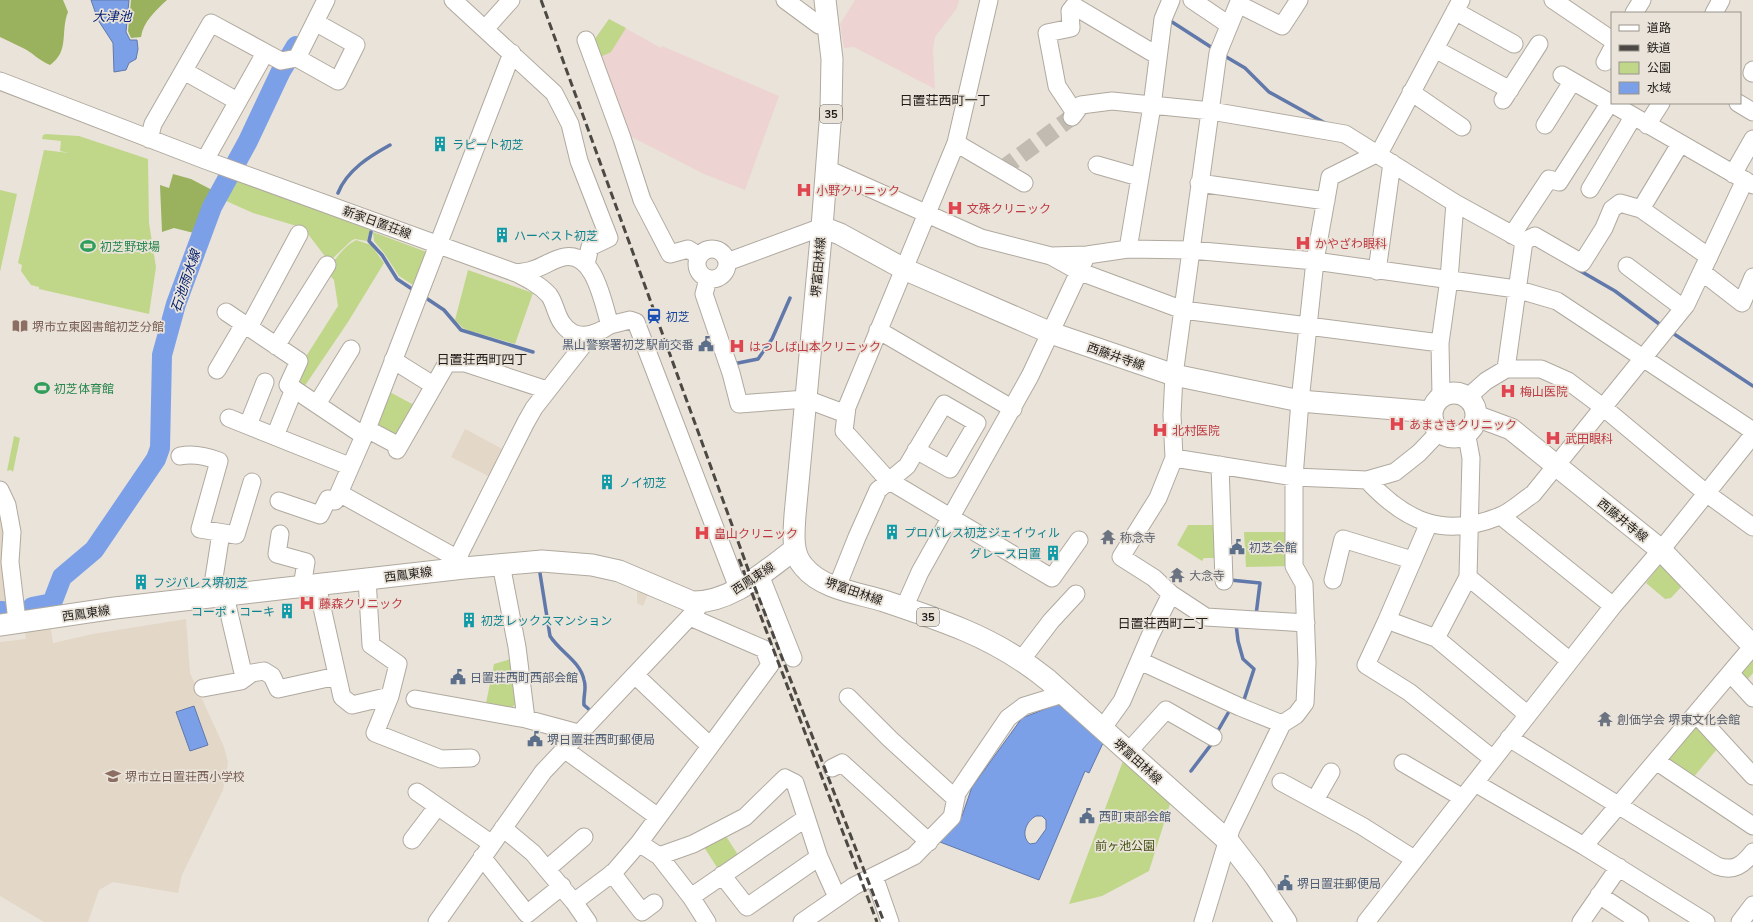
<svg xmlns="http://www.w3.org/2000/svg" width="1753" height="922" font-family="Mulish,'Noto Sans JP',sans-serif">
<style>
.commercial{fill:#edd3d1}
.built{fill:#e3d7c7}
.green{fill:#c0d78a}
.forest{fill:#9ab25d}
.water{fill:#7ca0e8;stroke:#6078aa;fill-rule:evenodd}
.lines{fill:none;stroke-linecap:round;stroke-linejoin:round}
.stream{stroke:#6078aa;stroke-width:3.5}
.river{stroke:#7ca0e8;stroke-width:20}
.minor-tunnel{stroke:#c1bbb2;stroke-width:17;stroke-dasharray:17 8;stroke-linecap:butt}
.minor-casing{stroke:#b0a99f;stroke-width:19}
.major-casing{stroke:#b0a99f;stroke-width:23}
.minor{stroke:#fff;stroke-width:17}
.major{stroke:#fff;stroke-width:21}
.rail{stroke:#4c4843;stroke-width:3;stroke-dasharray:8 4;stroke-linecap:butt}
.labels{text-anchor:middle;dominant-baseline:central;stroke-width:3.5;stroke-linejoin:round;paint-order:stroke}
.shield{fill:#eae3d9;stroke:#5b5752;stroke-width:1}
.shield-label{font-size:11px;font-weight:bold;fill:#1e1b18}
.culture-label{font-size:12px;fill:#0d838f;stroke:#eae3d9;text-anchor:start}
.health-label{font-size:12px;fill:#be3a42;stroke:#eae3d9;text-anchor:start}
.street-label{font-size:12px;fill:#1e1b18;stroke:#eae3d9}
.leisure-label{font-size:12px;fill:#27864d;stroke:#eae3d9;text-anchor:start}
.transit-label{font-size:12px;fill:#164399;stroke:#eae3d9;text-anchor:start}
.education-label{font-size:12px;fill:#785e54;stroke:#eae3d9;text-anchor:start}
.service-label{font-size:12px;fill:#4e5e75;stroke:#eae3d9;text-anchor:start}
.worship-label{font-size:12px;fill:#5b616d;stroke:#eae3d9;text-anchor:start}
.park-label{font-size:12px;fill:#435214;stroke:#eae3d9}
.water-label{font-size:13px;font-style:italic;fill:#032072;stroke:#eae3d9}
.neighbourhood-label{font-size:13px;fill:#1e1b18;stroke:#eae3d9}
</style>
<rect width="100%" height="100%" fill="#eae3d9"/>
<path class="commercial" d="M855,0H959L957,8L935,37L933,50L935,89L854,47L844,48L840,24Z
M609,19L661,48L662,46L779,96L745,190L704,174L624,133L592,43Z"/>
<path class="built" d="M465,429L506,451L492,478L451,457Z
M0,503L3,508L10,603L0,604Z
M637,584L650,589L643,606L637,603Z
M186,619L190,673L224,747L228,762L223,790L182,875L178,893L113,882L99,890L88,922H44L0,896V642L26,639L25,631L51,629L53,643L93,634Z"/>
<path class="green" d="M609,19L626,28L611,52L598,58L592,43Z
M46,134L79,136L148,159L149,223L156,267L149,314L39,289V287L31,285L21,271L22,265L18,263L44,150L69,153L60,151L61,141L42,139L43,135Z
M235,180L370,230L367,241L355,239L351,241L330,261L327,259L305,230L300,227L253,213L224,200Z
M0,190L17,194L0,272Z
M373,232L432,254L419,289L399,276L384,253L374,241Z
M356,240L371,245L384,263L348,322L302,390L296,386L305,358L338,306L334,280L327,272C334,260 344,246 356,240Z
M468,270L533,293L515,344L470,331L463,328L455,320Z
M386,390L416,406L398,438L374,427Z
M14,436L20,438L13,472L11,470L7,471Z
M1188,525H1219L1221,558H1204L1202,561L1177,545Z
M1244,532H1289L1290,566L1246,567Z
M1660,565L1662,566L1682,586L1671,598L1665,599L1646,583Z
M511,659L516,704L511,708L486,703L494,664Z
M1753,659V673L1746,681L1739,674Z
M1697,726L1718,748L1692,779L1667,762Z
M1123,761L1170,804L1149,871L1102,896L1069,904Z
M724,833L740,858L720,872L702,844Z"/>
<path class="forest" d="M0,0H63L68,12C60,32 70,51 50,65C38,60 32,52 23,48C15,44 8,41 0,37Z
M131,0H167C156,10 143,22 141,37L131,38L128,31Z
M173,174L191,179L214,191L194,233L174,228L162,232L160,185L169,188Z"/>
<path class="water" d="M91,0H129L126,32L130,40H137L138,49L136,59L129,63L126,70L114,72L113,43L98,20Z
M1058,704L1104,741L1089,773L1085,771L1039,880L940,842L962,816L972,787L1022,718ZM1036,816H1042L1046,820V829L1036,843L1030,844C1020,836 1026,821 1036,816Z
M194,706L208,745L190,751L176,712Z"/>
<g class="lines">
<path class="stream" d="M1169,20L1214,49
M1223,55L1245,68L1269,92L1325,123
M338,193C347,170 370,156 390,145
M371,232L369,241L382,255L397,279L415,291
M1577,269L1615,291L1662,326
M423,296L444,310L461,330L533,352
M1671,332L1753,386
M733,364L758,359L772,339L790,298
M539,567L550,636C560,652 580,661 584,680C587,688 583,696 584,705L592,712
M1230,580L1260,583L1256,615
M1236,624L1238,641L1243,659L1254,669L1243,703
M1216,734L1231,708
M1191,771L1213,742"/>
<path class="river" d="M32,607L52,603L62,577L94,550L156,459L160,448L162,355L176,304L212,207L248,141L281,71L296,46
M0,611H3"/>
<path class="minor-tunnel" d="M1001,170L1072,117"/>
<defs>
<path id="minor" d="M453,0L554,93L570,124L579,161L609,238L590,247L586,264
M785,0L819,25H829
M989,0L956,143L847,407L844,431L888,480L1052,578L1079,540
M1192,0L1229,25
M1299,0L1282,26L1238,4L1218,53L1174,375L1172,415L1174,458L1158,498L1121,557L1154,578L1171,594L1206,617L1306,623
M1553,0L1612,40
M1455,11L1514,44
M1634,13L1642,0
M1714,13L1721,0
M485,29L511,0
M586,40L622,138L642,200L670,254L688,249L699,256
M1435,49L1510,90
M297,58L338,81L356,45L315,22
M1605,62L1612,49
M184,71L237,101
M1752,73L1753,70
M1562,75L1753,185
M0,81L205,160L516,273C528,279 540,285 549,295C555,303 556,315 562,323C575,342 594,336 610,325C603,304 595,251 564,257C553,259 543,267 532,270C527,272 521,272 516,273
M1411,92L1462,127
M1503,100L1539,44
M1738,103L1753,112
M1075,113L1057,86L1047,33L1071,28L1070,11L1074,6L1158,56
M1072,117L1081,105L1112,101L1211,111L1345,134L1455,203L1449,279L1440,343L1441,396
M1545,125L1572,82
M1647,125L1661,103
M149,139L153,124L211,23L281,61L297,58L326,0
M956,143L1024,183
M205,160L265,53
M1097,165L1139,177
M827,169L981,238L1051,256L1087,255L1128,249L1191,250L1315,261L1516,289L1557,301L1753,431
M1733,174L1753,139
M1199,183L1326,201
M1590,189L1633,117
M1455,203L1522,240
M1641,209L1709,257
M1512,235L1549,179L1559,182L1609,104
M1128,249L1152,106L1163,19L1171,0
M697 264a15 15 0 1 1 30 0a15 15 0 1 1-30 0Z
M1051,256L1078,271L1183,310L1440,343
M727,262L822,227
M1627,266L1683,308
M1377,271L1392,163
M1702,272L1742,303L1753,277
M708,279L704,294L731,373L739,404L806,399L846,414
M226,312L299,361L288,385L364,436
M610,325L630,320L636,322L738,588
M249,327L299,234
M878,330L1013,409
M276,346L327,265
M393,360L433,385
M1506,369L1524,241L1535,236L1582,263L1604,228L1612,209L1620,203L1641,209L1680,144
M217,370L244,324
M1468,397L1486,381L1506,369H1541L1568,381L1604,408L1706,493L1753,527
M317,404L351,349
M229,418L349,466
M248,425L265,382
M367,429L399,446
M275,436L294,389
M397,450L447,363H465L547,390
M180,456C194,453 206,456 219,461L200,529L236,535L252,482
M1174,458L1294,477L1367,480L1395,472L1419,453L1439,432
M1220,465L1224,581
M1367,480C1406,522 1444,539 1500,516C1511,512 1522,501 1533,494L1686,305L1745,180
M0,490L7,505L12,532L10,562L17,621
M279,501L320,515L328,499L335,501L339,493
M1501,516L1613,606
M1429,523L1387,620L1436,638L1528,715
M280,534L277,554L306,562L302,587
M458,559L339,493L367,429L512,53
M501,564L517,647L526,719
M463,567L458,559L461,551L526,422L534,408L584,344L587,337
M760,575L793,658
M1468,577L1570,661
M367,579L371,645L398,664L390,696L375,733L441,759L471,758
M1333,580L1343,539L1412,560
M317,585L342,697L352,705L390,696
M837,587L857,537L878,490L907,466L944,404L977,423L950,469L916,450
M225,596L244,677
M211,597L221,533
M904,608L920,572L1030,376L1084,261
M1387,620L1366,665L1409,692L1493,759
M1436,638L1468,577L1471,458L1468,442L1464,435
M1022,659L1051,621L1076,594
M1140,661L1240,707L1282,724
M1730,673L1753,698
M635,675L710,746
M203,688L241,681L252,673L264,671L272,676L278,689L337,676
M848,697L890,739L956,799
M415,699L526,719L578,733
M1696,714L1753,776
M1102,729L1122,701L1150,636L1171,594
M1509,738L1717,866C1734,872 1743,865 1753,852
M564,749L658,817
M1128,752L1166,710L1213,737
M1656,761L1753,826
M1403,763L1463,798
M832,768L842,763L929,842
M1281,782L1362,826L1414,859
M1475,783L1584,846L1706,922
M417,792L492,844
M1315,800L1331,772
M503,828L533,853L574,902L614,872L639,843L770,665L764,649L690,617
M412,840L437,807
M639,843L659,856L691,897L707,922
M1584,846L1753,646
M659,856L693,844L745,817L785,778L795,783L819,857L837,897
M482,857L527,914L562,886
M547,869L584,837
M612,873L642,912L654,903
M722,875L747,907L819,857
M874,876L890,922
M1599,895L1640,922
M691,897L806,818
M574,902L588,922
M437,922L543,772L697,609
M802,922L854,886L914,856L952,817L957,793L1008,718L1024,706L1063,694
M1203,922L1231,829L1282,724L1296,715L1305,703L1307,663L1304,584L1294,566V477L1300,401L1315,261L1330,177L1376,154L1382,148L1461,0
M1366,922L1613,606L1661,550L1753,435
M1581,922L1619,867
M1740,922L1753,905"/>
<path id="major" d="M825,0L832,59L831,110L822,227L795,515C794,533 791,553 804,567C822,589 858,593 884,601C911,610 938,619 964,630C995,643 1022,659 1048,680L1228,841L1255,876L1286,922
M822,227L840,234L904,269L1051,333L1174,375L1300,401L1431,412
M1432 415a22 22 0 1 1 44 0a22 22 0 1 1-44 0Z
M1476,416L1511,429L1661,550L1753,646
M0,625L115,608L270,590L464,568L542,561L592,565L619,571L692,602C731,603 765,571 795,549"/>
</defs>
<use href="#minor" class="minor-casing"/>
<use href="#major" class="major-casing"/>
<use href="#minor" class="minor"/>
<use href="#major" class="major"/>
<path class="rail" d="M541,0L752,580L884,922
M739,559L877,922"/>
</g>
<defs>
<symbol id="building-bare" viewBox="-9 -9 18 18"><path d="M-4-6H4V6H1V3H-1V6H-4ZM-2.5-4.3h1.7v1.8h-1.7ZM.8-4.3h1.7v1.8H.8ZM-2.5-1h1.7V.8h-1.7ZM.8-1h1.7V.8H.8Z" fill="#0f9aa8" stroke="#eae3d9" stroke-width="2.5" paint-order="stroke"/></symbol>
<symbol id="hospital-bare" viewBox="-9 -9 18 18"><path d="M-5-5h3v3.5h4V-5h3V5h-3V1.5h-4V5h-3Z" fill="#e0444e" stroke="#eae3d9" stroke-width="2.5" paint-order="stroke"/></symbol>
<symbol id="stadium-bare" viewBox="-9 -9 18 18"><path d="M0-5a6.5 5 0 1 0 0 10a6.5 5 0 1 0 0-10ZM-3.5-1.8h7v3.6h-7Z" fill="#2e9e5b" stroke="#eae3d9" stroke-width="2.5" paint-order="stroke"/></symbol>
<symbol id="station-bare" viewBox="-9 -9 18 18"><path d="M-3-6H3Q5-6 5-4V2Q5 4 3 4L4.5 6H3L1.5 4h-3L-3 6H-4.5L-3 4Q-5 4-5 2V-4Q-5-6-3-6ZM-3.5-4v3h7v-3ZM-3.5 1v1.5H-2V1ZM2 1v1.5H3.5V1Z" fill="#1a4fb4" stroke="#eae3d9" stroke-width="2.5" paint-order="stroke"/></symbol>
<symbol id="library-bare" viewBox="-9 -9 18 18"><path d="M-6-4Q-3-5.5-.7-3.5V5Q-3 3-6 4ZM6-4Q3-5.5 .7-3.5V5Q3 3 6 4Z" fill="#8d6e63" stroke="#eae3d9" stroke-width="2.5" paint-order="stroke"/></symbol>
<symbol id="civic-bare" viewBox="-9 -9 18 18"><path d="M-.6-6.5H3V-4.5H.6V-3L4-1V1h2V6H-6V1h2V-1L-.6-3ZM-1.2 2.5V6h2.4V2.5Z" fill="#5c6f8a" stroke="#eae3d9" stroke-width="2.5" paint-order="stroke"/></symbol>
<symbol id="temple-bare" viewBox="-9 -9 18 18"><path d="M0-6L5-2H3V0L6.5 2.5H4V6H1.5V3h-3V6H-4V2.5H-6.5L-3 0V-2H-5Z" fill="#6b7280" stroke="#eae3d9" stroke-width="2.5" paint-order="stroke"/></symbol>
<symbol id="school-bare" viewBox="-9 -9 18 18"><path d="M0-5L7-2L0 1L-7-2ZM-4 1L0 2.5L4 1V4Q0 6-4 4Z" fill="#8d6e63" stroke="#eae3d9" stroke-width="2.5" paint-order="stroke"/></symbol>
</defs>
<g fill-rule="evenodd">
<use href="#building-bare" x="429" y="133" width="22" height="22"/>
<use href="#hospital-bare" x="793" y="179" width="22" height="22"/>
<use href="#hospital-bare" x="944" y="197" width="22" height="22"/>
<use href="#building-bare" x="491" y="224" width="22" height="22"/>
<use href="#hospital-bare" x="1292" y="232" width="22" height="22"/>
<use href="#stadium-bare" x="77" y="235" width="22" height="22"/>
<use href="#station-bare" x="643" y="305" width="22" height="22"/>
<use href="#library-bare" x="9" y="315" width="22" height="22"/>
<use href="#civic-bare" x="695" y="333" width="22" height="22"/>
<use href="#hospital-bare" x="726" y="335" width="22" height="22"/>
<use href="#stadium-bare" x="31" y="377" width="22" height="22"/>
<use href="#hospital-bare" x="1497" y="380" width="22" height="22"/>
<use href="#hospital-bare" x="1386" y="413" width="22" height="22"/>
<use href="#hospital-bare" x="1149" y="419" width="22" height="22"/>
<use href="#hospital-bare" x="1542" y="427" width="22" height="22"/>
<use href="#building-bare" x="596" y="471" width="22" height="22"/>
<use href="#building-bare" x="881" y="521" width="22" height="22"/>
<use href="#hospital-bare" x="691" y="522" width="22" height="22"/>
<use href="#temple-bare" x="1097" y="526" width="22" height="22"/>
<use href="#civic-bare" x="1226" y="536" width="22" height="22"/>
<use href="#building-bare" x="1042" y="542" width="22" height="22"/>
<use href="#temple-bare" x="1166" y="564" width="22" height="22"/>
<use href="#building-bare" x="130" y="571" width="22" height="22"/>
<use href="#hospital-bare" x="296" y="592" width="22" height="22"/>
<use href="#building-bare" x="276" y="600" width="22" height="22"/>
<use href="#building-bare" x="458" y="609" width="22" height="22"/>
<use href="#civic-bare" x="447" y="666" width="22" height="22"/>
<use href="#temple-bare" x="1594" y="708" width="22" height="22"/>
<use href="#civic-bare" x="524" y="728" width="22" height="22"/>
<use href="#school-bare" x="102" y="765" width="22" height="22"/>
<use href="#civic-bare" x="1076" y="805" width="22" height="22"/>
<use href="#civic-bare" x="1274" y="872" width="22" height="22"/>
</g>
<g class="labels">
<g class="shield">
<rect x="820" y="105" width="22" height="18" rx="3"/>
<rect x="917" y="608" width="22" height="18" rx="3"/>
</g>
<g class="shield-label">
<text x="831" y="114">35</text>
<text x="928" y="617">35</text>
</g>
<g class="culture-label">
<text x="452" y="144">ラピート初芝</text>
<text x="514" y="235">ハーベスト初芝</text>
<text x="619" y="482">ノイ初芝</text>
<text x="904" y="532">プロパレス初芝ジェイウィル</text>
<text x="1041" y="553" text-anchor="end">グレース日置</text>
<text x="153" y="582">フジパレス堺初芝</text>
<text x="275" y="611" text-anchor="end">コーポ・コーキ</text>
<text x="481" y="620">初芝レックスマンション</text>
</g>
<g class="health-label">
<text x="816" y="190">小野クリニック</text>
<text x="967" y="208">文殊クリニック</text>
<text x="1315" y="243">かやざわ眼科</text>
<text x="749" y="346">はつしば山本クリニック</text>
<text x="1520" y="391">梅山医院</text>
<text x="1409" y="424">あまさきクリニック</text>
<text x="1172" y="430">北村医院</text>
<text x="1565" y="438">武田眼科</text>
<text x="714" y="533">畠山クリニック</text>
<text x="319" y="603">藤森クリニック</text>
</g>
<g class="street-label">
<text transform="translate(377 222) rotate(20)">新家日置荘線</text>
<text transform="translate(818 267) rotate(-85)">堺富田林線</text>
<text transform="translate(1116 356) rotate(19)">西藤井寺線</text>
<text transform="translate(1623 520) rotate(39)">西藤井寺線</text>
<text transform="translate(408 574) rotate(-7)">西鳳東線</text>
<text transform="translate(753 578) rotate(-33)">西鳳東線</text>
<text transform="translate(854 591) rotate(19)">堺富田林線</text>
<text transform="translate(86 613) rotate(-8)">西鳳東線</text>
<text transform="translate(1138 761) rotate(42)">堺富田林線</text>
</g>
<g class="leisure-label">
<text x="100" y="246">初芝野球場</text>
<text x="54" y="388">初芝体育館</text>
</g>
<g class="transit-label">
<text x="666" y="316">初芝</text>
</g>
<g class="education-label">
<text x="32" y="326">堺市立東図書館初芝分館</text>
<text x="125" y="776">堺市立日置荘西小学校</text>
</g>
<g class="service-label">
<text x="694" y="344" text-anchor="end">黒山警察署初芝駅前交番</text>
<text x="1249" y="547">初芝会館</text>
<text x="470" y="677">日置荘西町西部会館</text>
<text x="547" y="739">堺日置荘西町郵便局</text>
<text x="1099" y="816">西町東部会館</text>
<text x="1297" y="883">堺日置荘郵便局</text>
</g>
<g class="worship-label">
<text x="1120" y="537">称念寺</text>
<text x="1189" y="575">大念寺</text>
<text x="1617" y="719">創価学会 堺東文化会館</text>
</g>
<g class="park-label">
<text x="1125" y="845">前ヶ池公園</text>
</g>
<g class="water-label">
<text x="112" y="16">大津池</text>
<text transform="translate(185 281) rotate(-71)">石池雨水線</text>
</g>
<g class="neighbourhood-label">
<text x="945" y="100">日置荘西町一丁</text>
<text x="482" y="359">日置荘西町四丁</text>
<text x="1163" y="623">日置荘西町二丁</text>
</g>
</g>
<rect x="1611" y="12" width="130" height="92" fill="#eae3d9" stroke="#98938c"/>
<rect x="1619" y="25" width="20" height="6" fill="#ffffff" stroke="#98938c"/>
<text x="1647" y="32" font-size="12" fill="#1e1b18">道路</text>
<rect x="1619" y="45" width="20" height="6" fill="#4c4843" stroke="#98938c"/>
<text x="1647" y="52" font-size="12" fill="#1e1b18">鉄道</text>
<rect x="1619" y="62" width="20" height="12" fill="#c0d78a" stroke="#98938c"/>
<text x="1647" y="72" font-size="12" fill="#1e1b18">公園</text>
<rect x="1619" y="82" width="20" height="12" fill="#7ca0e8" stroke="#98938c"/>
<text x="1647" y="92" font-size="12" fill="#1e1b18">水域</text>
</svg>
